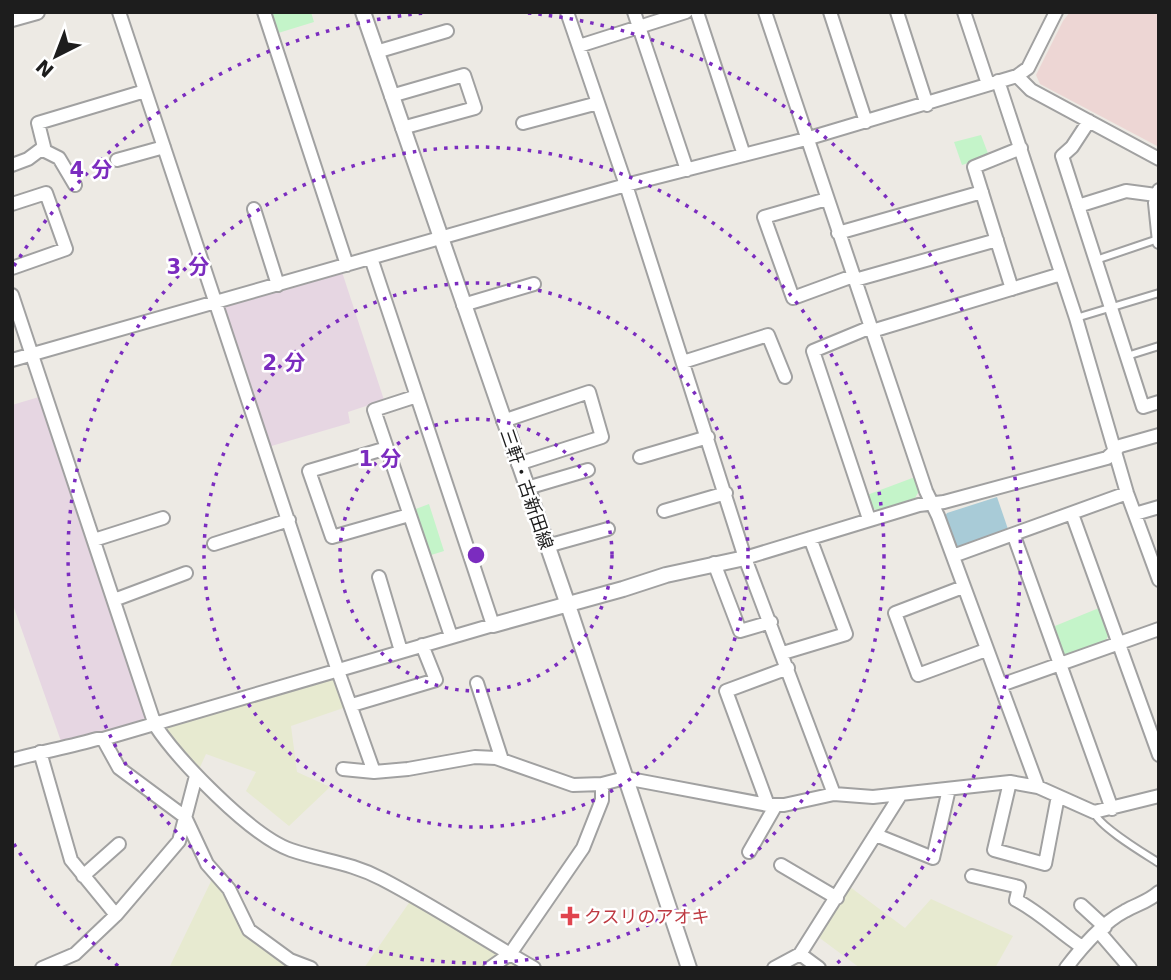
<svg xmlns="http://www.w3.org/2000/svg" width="1171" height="980" font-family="'DejaVu Sans','Noto Sans JP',sans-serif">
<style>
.commercial{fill:#edd6d4}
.industrial{fill:#e6d6e2}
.farmland{fill:#e7ead0}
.park{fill:#c4f4c9}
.water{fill:#a8cbd7}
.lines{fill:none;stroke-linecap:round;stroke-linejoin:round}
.service-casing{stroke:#a1a1a1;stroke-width:10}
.minor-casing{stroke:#a1a1a1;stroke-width:16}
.tertiary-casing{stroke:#a1a1a1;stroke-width:18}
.service{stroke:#fff;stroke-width:6}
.minor{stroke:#fff;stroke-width:12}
.tertiary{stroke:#fff;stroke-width:14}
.ring{fill:none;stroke:#7b2cbf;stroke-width:3.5;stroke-dasharray:3.5 7}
.health-dot{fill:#e0444e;stroke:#fff;stroke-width:2.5}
.labels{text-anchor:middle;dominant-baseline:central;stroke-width:5;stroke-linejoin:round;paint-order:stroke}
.street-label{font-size:18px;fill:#1d1d1d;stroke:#fff}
.health-label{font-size:18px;fill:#be3a42;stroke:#fff;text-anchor:start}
.centre{fill:#7b2cbf;stroke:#fff;stroke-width:3.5}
.ring-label{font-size:21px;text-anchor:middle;font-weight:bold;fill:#7b2cbf;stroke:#fff;stroke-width:5;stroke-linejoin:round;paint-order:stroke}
</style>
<rect width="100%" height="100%" fill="#edeae4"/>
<path class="commercial" d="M1070,12H1159V147L1040,84L1036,75L1063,21Z"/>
<path class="industrial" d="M342,272L384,400L348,412L350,423L268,447L221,313L226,304Z
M39,397L149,717L147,722L63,747L12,602V405Z"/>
<path class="farmland" d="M338,671L352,705L291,726L297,772L330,787L289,826L246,791L256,772L206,754L196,776L155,725Z
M215,873L249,930L311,968H169Z
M846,884L905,928L931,899L1013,936L995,968H860L813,933Z
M413,897L537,968H364Z"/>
<path class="park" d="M269,12H311L314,22L275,34Z
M981,135L989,156L962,165L954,142Z
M915,477L919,491L915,498L877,511L871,506L867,495Z
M429,504L444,551L428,556L413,510Z
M1099,608L1109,635L1105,641L1065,655L1059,652L1050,628Z"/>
<path class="water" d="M997,497L1009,532L961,549L954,546L943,519L947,513Z"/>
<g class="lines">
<defs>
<path id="service" d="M1096,260L1158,239
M1076,318L1159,293
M1127,356L1159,346
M1094,812C1098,826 1145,854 1159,863"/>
<path id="minor" d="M119,12L338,671L374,772
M264,12L347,265
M567,12L626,185L745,558L834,794
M634,12L687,170
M697,12L744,155
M765,12L926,491L938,516L1038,787
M830,12L866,122
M897,12L927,105
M964,12L988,84
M579,46L686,12
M376,52L447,31
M1017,76L1031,90L1159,159
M998,81L1076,318L1127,493L1159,580
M391,96L464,75L475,108L402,128
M1089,121L1072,147L1062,156L1143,407L1159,402
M523,123L598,103
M41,149L59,158L75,185
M117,160L164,147
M12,165L28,159L44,147L38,123L145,91
M1159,190L1155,203L1159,242
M827,199L764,217L793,298L853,276
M12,204L46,193L66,249L12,268
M1078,206L1126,191L1156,195
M254,209L278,285
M838,233L982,192
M855,280L997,240
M1012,289L974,167L1021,148
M12,295L155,725C178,760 251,836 291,850C323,861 350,862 382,879C434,906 483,939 534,968
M463,305L534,284
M872,331L1061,274
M12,360L626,185L806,139L1017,76L1028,68L1056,12
M683,362L768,335L785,377
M417,396L374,410L451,636
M503,421L589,392L602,437L518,464
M387,448L309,471L332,537L409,515
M640,457L708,437
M527,488L588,470
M664,511L726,493
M1072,514L1159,755
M1135,514L1159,507
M869,519L813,351L871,327
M1014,536L1112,809
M94,540L163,518
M214,544L289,520
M547,546L608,529
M953,556L1127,493
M745,558L919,505L944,502L1107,458L1120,446L1159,435
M714,563L740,631L771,622
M379,577L401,651
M963,587L895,613L918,675L986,650
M114,600L186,573
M783,653L846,634L810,538
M477,683L502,760
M1001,685L1159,629
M352,705L436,680L422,645
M103,739L119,768L185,817L207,864L229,889L249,930L290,960L311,968
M40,752L71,860L116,915
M12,760C41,752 69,747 97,739H103L493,625L371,258
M343,769L374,772L408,769L475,757L496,758L573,785L602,784L625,778L768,805H784L834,794L873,797L1010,782L1038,787L1094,812L1159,796
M1010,782L994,850L1045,864L1058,796
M768,805L726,691L788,668
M876,835L933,858L949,789
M749,852L776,805
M781,865L837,898
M83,876L119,844
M972,876L1019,887L1016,900C1041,913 1059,932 1082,947
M1081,905L1105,927
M1099,932L1130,968
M800,954L819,968
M42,968L75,954L116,915L179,841L196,776
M490,968L510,954L583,848L602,800V784
M774,968L800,954L901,794
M1066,968C1082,947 1102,923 1125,911C1137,904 1148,902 1159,892"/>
<path id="tertiary" d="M363,12L568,605L689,968
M12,19L37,12
M493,625L623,589L666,575L745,558"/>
</defs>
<use href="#service" class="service-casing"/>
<use href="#minor" class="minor-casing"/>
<use href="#tertiary" class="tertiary-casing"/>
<use href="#service" class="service"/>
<use href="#minor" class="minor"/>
<use href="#tertiary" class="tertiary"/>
</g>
<g class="ring">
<circle cx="476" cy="555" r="136"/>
<circle cx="476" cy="555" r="272"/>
<circle cx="476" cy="555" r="408"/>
<path d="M118 966A545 545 0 0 1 14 844M14 266A545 545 0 0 1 424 13M528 13A545 545 0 0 1 834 966"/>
</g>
<path class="health-dot" d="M566.5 905.5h7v7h7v7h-7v7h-7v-7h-7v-7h7z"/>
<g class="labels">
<g class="street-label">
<text transform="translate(527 489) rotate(71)">三軒・古新田線</text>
</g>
<g class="health-label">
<text x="584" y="916">クスリのアオキ</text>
</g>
</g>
<circle cx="476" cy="555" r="10" class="centre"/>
<g class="ring-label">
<text x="91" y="177">4 分</text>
<text x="188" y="274">3 分</text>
<text x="284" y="370">2 分</text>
<text x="380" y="466">1 分</text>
</g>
<rect width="1171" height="980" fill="none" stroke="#1d1d1d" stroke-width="28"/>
<g transform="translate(56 56) rotate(222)" stroke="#ffffff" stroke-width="5" paint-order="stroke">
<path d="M0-5L12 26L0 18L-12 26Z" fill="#1d1d1d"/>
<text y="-10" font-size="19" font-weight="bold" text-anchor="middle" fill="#1d1d1d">N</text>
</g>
</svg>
